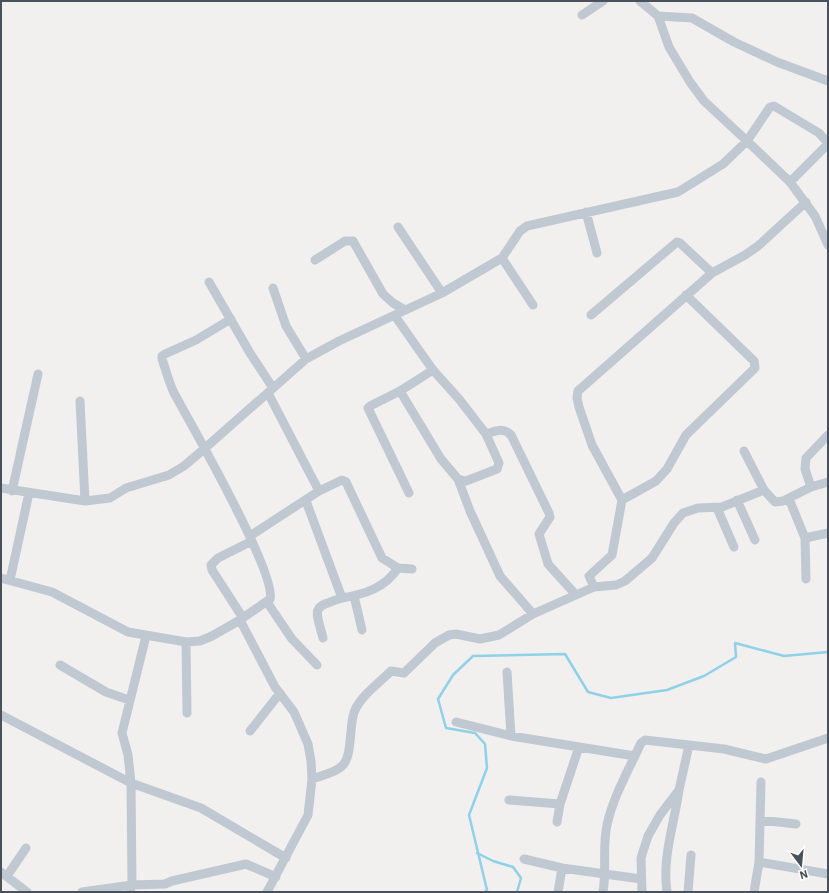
<svg xmlns="http://www.w3.org/2000/svg" width="829" height="893" font-family="'IBM Plex Sans',sans-serif">
<style>
.lines{fill:none;stroke-linecap:round;stroke-linejoin:round}
.stream{stroke:#8ed1e9;stroke-width:2.5}
.minor{stroke:#c0c9d1;stroke-width:9}
</style>
<rect width="100%" height="100%" fill="#f2efef"/>
<g class="lines">
<path class="stream" d="M477,853L493,861L513,867L521,878L517,892
M485,892L487,890L469,815L487,768L485,744L475,733L446,728L438,699L453,675L473,656L565,654L588,692L611,698L667,690L704,676L736,657L735,643L784,656L828,652"/>
<path class="minor" d="M640,1L658,16L669,47L690,82L704,101L747,141L770,107L774,106L819,133L828,143
M582,15L603,1
M658,16L692,18L734,42L777,62L828,81
M790,182L828,144
M586,212L597,253
M398,227L442,293
M502,258L533,305
M315,260L345,241H353L383,294L393,303L405,310
M209,282L250,353L273,388
M273,288L286,326L306,359
M591,315L677,242L680,243L712,273
M395,316L433,370L459,399L486,434L499,463L497,469L466,481L458,479
M400,391L441,459L458,479L470,511L500,576L533,614
M268,393L319,491
M80,401L85,501
M486,434C496,431 503,427 511,435L549,513L550,517L539,534L548,564L576,595
M744,451L764,490
M811,487L805,469L806,458L828,435
M1,488L85,501L110,498L126,488L169,475L184,466L204,449L306,359L339,341L442,293L502,258L520,231L527,226L678,192L723,164L747,141L790,182L815,216L828,245
M12,491L38,374
M409,493L368,408L370,406L400,391L433,370
M789,499L805,538L806,579
M622,500L656,481L667,469L686,435L755,368L754,361L686,295
M737,500L755,540
M306,501L342,598C311,608 315,607 323,638
M717,508L734,547
M250,536L319,491L342,480L346,482L382,558L398,568L412,569
M805,538L828,533
M1,578L52,592L128,632L186,642L200,641L212,636L240,620L270,599C277,574 191,424 174,393C169,383 166,370 162,359V356L165,354L196,340L231,319
M10,580L29,493
M594,587L589,576L612,555L622,500L592,445L579,407L577,398L578,391L712,273L745,255L758,246L806,202
M354,596L362,630
M342,598C365,594 385,588 398,568
M267,602L292,639L317,665
M243,618L212,570L211,565L218,558L252,541
M240,620L275,687L294,712L308,744L311,761L312,779L308,815L267,892
M186,642L187,713
M60,665L106,692L129,700
M507,672L511,736
M1,715L131,783L201,808L286,858
M456,722L511,736L635,756
M250,731L280,693
M312,779C347,768 348,767 351,731C352,723 352,716 355,710C362,695 379,683 391,671L404,673L435,643L449,635L456,634L480,639L499,635L533,614L594,587L616,585L625,581L652,558L674,523L683,513L698,508L722,507L764,490L775,502L783,501L811,487L828,482
M509,800L560,804
M760,820L796,824
M557,822L560,804L579,747
M524,859L562,868L641,879
M759,862L828,874
M1,872L27,892
M7,876L26,848
M82,892L132,885L165,884L172,881L246,864L276,877
M130,892L132,885L131,783L128,755L122,733L146,636
M558,892L562,868
M603,892C607,870 602,847 607,825C613,797 629,769 641,743L645,740L724,749L766,759L828,738
M642,892L641,858L648,836L660,815L679,790L689,745
M667,892C662,857 674,825 679,790
M688,892L691,855
M754,892L759,862L761,782"/>
</g>
<rect width="829" height="893" fill="none" stroke="#48515c" stroke-width="4"/>
<g transform="translate(801 865) rotate(164)" stroke="#ffffff" stroke-width="3" paint-order="stroke">
<path d="M0-3L7 15L0 10L-7 15Z" fill="#48515c"/>
<text y="-6" font-size="11" font-weight="bold" text-anchor="middle" fill="#48515c">N</text>
</g>
</svg>
